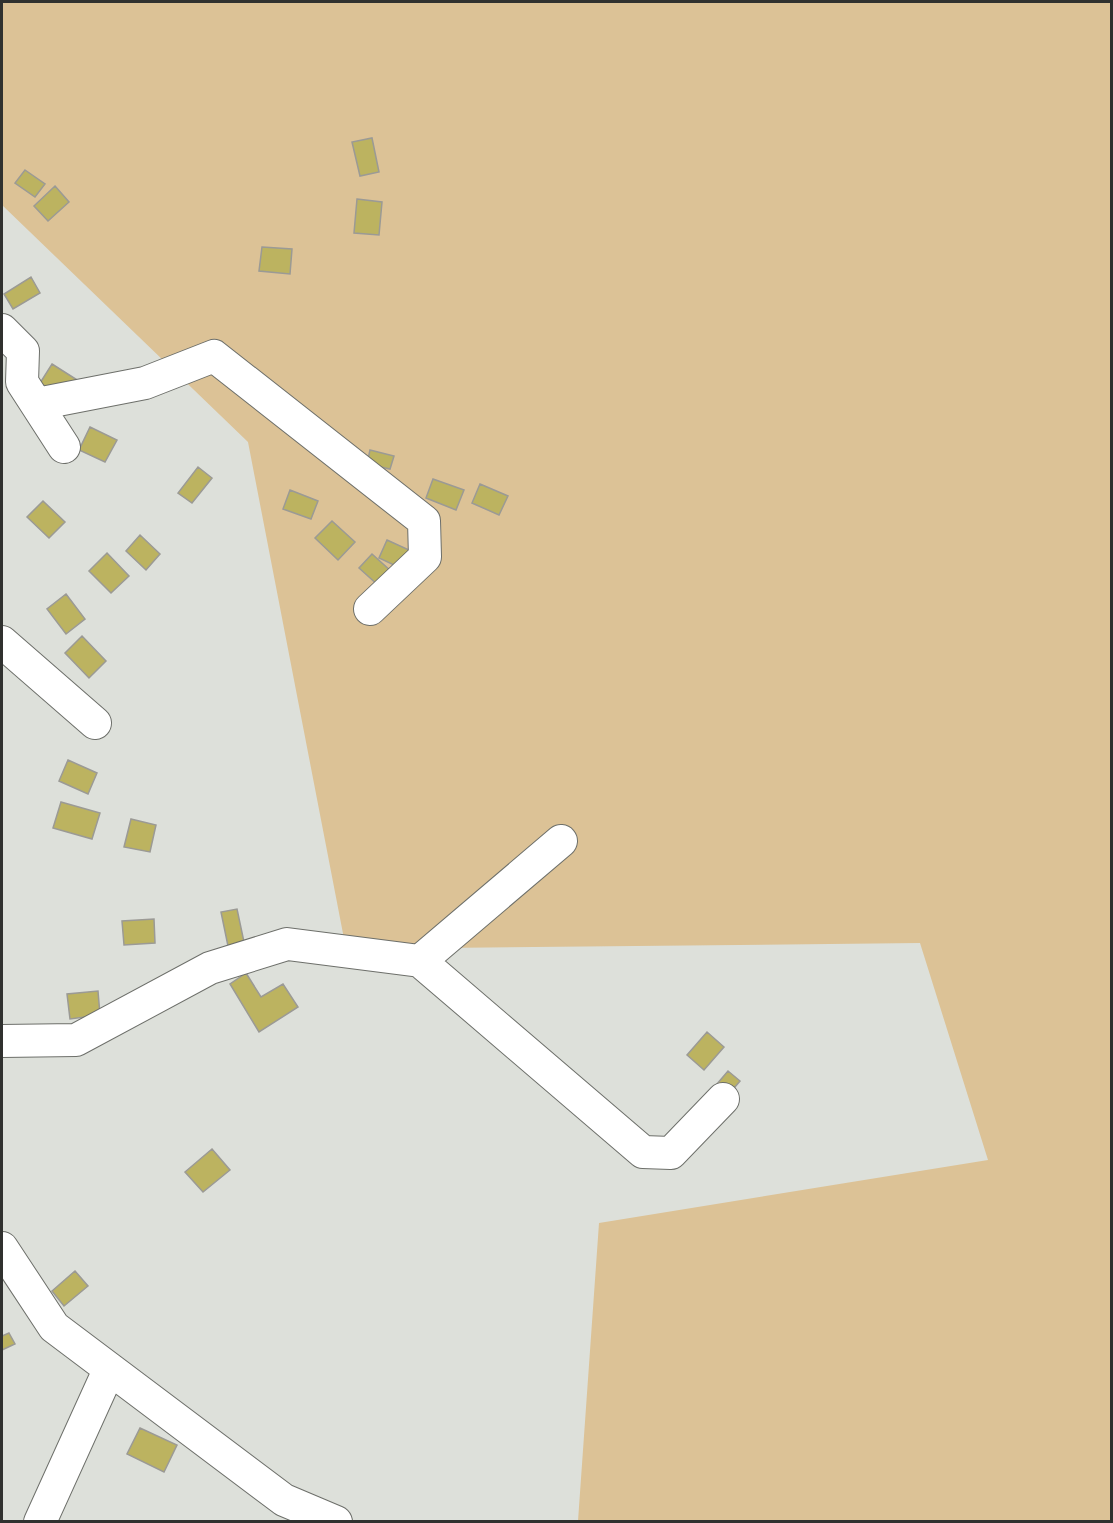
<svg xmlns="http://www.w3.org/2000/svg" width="1113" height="1523" font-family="'Public Sans',sans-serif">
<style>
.green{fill:#dcc296}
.building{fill:#bcb360;stroke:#9b9a95;stroke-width:1.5}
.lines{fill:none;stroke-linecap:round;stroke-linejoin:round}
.minor-casing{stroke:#6d6f6a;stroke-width:34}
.minor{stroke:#fff;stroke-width:32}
</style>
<rect width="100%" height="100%" fill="#dde0da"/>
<path class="green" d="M2,2H1111V1521H578L599,1223L988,1160L920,943L346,949L248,442L2,205Z"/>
<path class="building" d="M372,138L379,172L360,176L352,142Z
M25,170L45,184L35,197L15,183Z
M55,186L69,202L48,221L34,206Z
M357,199L382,202L379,235L354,233Z
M262,247L292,249L290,274L259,271Z
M31,277L40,293L13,309L4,294Z
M52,364L82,383L70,402L40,383Z
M90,427L117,440L105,462L79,450Z
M370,450L394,456L390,469L367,464Z
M198,467L212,478L192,503L178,493Z
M433,479L464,490L456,510L426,498Z
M480,484L508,496L499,515L472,503Z
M290,490L318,501L311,519L283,509Z
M43,501L65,522L49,538L27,517Z
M332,521L355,542L338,560L315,538Z
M140,535L160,554L146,570L126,551Z
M387,540L420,555L411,573L379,558Z
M107,553L129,576L111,593L89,571Z
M372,554L392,572L379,586L359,568Z
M66,594L85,619L66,634L47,609Z
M82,636L106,661L89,678L65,653Z
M68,760L97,773L88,794L59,781Z
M61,802L100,813L92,839L53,828Z
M131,819L156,825L150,852L124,847Z
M237,909L244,942L228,946L221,912Z
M154,919L155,943L124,945L122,921Z
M246,973L261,997L283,984L298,1007L259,1032L230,984Z
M98,991L100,1015L70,1019L67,994Z
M707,1032L724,1047L704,1070L687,1055Z
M728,1071L740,1081L729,1094L717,1084Z
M212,1149L230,1170L203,1192L185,1172Z
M75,1271L88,1286L64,1306L52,1291Z
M9,1333L15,1344L2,1350V1336Z
M140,1428L177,1445L164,1472L127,1454Z"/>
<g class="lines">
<defs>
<path id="minor" d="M2,330L23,351L22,382L64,447
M37,404L145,383L214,356L424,521L425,557L370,609
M2,642L95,723
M420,961L643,1152L671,1153L723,1099
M2,1041L76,1040L210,968L287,944L420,961L561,841
M2,1248L54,1327L284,1500L336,1522
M40,1522L109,1370"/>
</defs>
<use href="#minor" class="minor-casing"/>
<use href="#minor" class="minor"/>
</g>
<rect width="1113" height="1523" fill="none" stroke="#30312f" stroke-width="6"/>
</svg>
